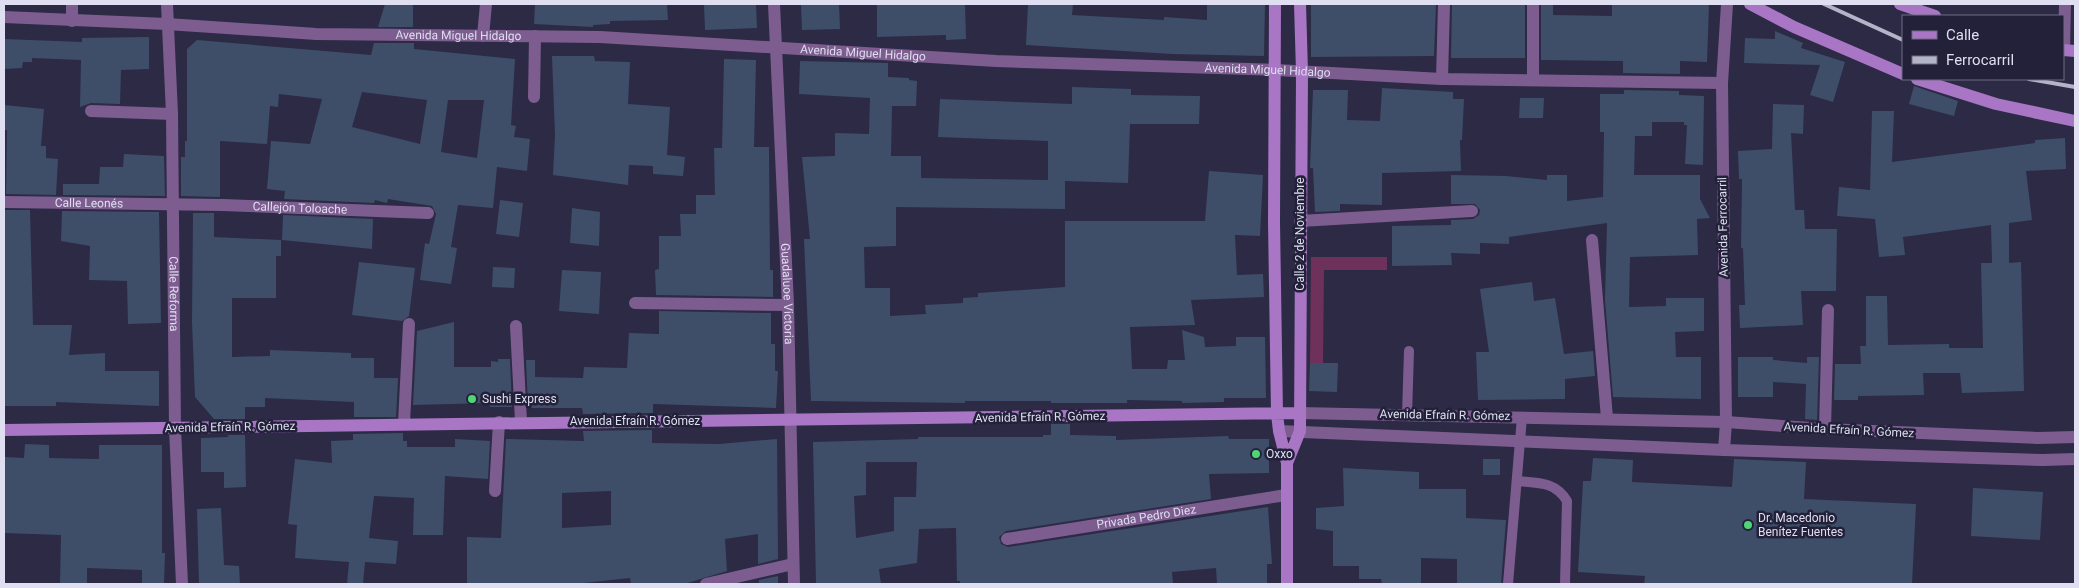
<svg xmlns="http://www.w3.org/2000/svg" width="2079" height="588" font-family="Roboto,sans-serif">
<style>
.green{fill:#6e315b}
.building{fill:#3e4e68;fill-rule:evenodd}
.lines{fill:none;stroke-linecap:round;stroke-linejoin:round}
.lane{stroke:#7d5d8f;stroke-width:10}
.street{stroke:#7d5d8f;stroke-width:12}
.secondary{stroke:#a975c5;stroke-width:12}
.rail{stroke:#b4b4c8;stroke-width:4}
.poi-dot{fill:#4ed676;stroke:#23213a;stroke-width:2}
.labels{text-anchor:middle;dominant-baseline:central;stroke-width:5;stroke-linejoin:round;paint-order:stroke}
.street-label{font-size:12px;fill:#dfdff1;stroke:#23213a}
.poi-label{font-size:12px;fill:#dfdff1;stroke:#23213a;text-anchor:start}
</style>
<rect width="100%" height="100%" fill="#2c2a45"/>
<path class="green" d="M1311,257H1387V270H1324L1323,363H1310Z"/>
<path class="building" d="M385,4H413V27H378Z
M535,4H667L668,20L610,21V24L593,25V27L534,24Z
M704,4H756L757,28L705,30Z
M801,4H839L840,29L802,30Z
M877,4H965L966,39L946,40V35L877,37Z
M1028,4H1073L1072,15L1164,20V17L1207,20V4H1265L1264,56L1172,54L1026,45Z
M1311,4H1436L1434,56L1311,57Z
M1452,4H1525V58H1451Z
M1541,4H1553V15L1612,16V4H1709L1707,62L1680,61V74L1623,73V61L1541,60Z
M1775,31L1803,43L1801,48L1845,62L1833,102L1810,95L1820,65L1744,63L1745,38L1775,39Z
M149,37V69L121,70L120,104L91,103L80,107L81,60L32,58V62H23L22,68L4,69V39L82,42V38Z
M197,40L371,55L374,43H414V49L515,59L511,125L516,126L514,137L530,139L527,171L497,167L493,208L458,205L451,247L457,248L451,284L420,280L425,243L429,244L436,214L432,206L388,199L387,203L375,200L374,203L284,199L285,191L267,189L271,141L310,144L322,99L279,94L278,107L270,106L267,144L220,141V197L181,196V157H185V141H187V49ZM362,92L427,100L420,144L352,127ZM448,100H484L477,158L441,152Z
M552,56H594L595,61L630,62L628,104L670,107L667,155L685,157L683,176L653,174V166L629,165L628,185L553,175L555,135Z
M724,59L756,60L754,147H769L770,270H773V297L656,295L655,270L659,269V236H681L680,214H696V195H715L714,148H722Z
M800,61L888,63V77L909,78V80L917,81L916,106H892L891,156H921V178L1048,180V141L938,137L940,99L1072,104V87L1131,89V95L1200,96L1199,124H1130L1128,183L1065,181V209L896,207V246L864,247L865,288H890V316L926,314L925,305L963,303V298L978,297V293L1065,287V221H1205L1209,171L1263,175L1260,236L1235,235L1237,275L1263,274L1264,297L1191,300L1195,325L1130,327L1132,369H1167L1168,360H1185L1182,330L1204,337L1205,347L1236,346V337H1265L1266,398H1224V402L1182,403V401L1127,400V403H1051V401H965V403L811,401L804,239H810L802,157L835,156V133L869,134L870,98L799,94Z
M1914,86L1958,101L1954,116L1909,104Z
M1382,88L1453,92V99H1464L1462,140H1460L1461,171L1382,173V205L1340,204V211L1315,212L1313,168H1310L1313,90H1348L1347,120L1380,121Z
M1624,90L1679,91V95L1704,96L1703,165L1685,164L1687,125H1684V122H1652V136H1635L1634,175H1700V199L1710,218L1697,219L1698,255L1630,257L1629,307L1666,306V298H1704V331L1675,332L1676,357H1701V399L1613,397L1605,300L1607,223L1509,237V244L1480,243V254L1451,253L1452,265L1392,266V226L1451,225V220L1473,219L1479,215L1480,210L1475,204H1451V175L1506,176L1547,180V175H1567V201L1603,197L1604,132H1600V94H1624Z
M1520,98H1544L1543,118H1519Z
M1773,104L1804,105L1803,134L1791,133L1795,210H1804L1805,229H1837L1836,291H1801L1803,325L1740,328L1739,305H1745L1743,248H1741L1742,179H1739L1738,151L1772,149Z
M4,105L44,109L41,146H46V158L58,159L56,195L6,194L7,130H5Z
M1872,111H1894L1892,162L2035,143V140L2065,138L2066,169L2026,171L2032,220L2009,223V263L2021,262L2024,391L1962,393L1960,373H1923L1924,395L1858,396V400H1834L1835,364H1861L1860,346H1866V296H1887L1888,345L1949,344V348H1983L1981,263H1992L1991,225L1903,237L1905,255L1879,257L1875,219L1837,216L1839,187L1870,190Z
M124,154L164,156L165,196L63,195V184H99L100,167H123Z
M500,200L523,203L519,237L496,234Z
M572,208L600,212L599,246L570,243Z
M5,210H30L33,325H72L69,355L105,353V371H159V406L56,402V406H4Z
M62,211L159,212L161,323L128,324L127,281L89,280L90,246L61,241Z
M193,213H214V237L281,240V256H276V298H232V357L270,356V350L351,353V358H374V378H398L396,417H354V402L265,398V407H245V419H214L195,397L192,322Z
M283,215L373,219L372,249L282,240Z
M359,262L415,268L409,316L402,321L352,315Z
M493,267L515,268L514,288L492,287Z
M562,270L601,272L599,314L559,311Z
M1532,282L1534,301L1555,298L1564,354L1593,351L1595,376L1565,379V399L1478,400L1476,352H1489L1480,289Z
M659,311L771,313V344H775V371H778L776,408L653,404V413L583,414L582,408H528L526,360H535V377L583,378L584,367L627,368L629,333L659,334Z
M454,322V367H491V361L498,362V359H510L512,407H490V403L413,405L417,331Z
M1738,357H1773V360L1807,363V357H1819L1817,420L1805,419L1806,384L1773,382V397H1738Z
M1310,363H1338L1337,392L1309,391Z
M1051,424H1070V435L1116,436V440L1228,436L1229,439H1269V473L1209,474L1211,499L1006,531L999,537L1001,544L1008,547L1268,507L1272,564H1267V584H1217L1216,568L1172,572L1173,584H960V581H957L956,528L919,529L917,563L879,569L881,584H816L813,442L918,439V437H1043V435H1051ZM866,462H917L916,497H894V531L856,538L854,496L866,495Z
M652,430V443L719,444L777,439L778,559L758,564V534L725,539L727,571L684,584H631L630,578L574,584H467V537L501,538L506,439L584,441L583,431ZM611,491V525L562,528V493Z
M403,433V441H407V447H455V439L490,441L488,479L445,476L443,535H413L414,498L374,496L369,538L398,541L396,564L365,562L363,584H347L349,562L295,558L297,525L288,524L295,459L332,463L331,441L353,440V434Z
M227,435H245L246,487L224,488V472H201V438L229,437Z
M25,444L49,445V458L99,459V445H162V553H165L164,584H142V570L87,568V584H60L61,535L4,533V457L24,458Z
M1593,458L1633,460L1632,482L1732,487L1734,459L1806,462L1804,499L1916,504L1912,584H1644L1645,576L1578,572L1583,481H1591Z
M1483,459H1500V475H1483Z
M1343,468L1419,472V489H1466V518L1506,520L1501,584H1457V559L1421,558V584H1382L1381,579H1359V566H1333V531L1316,529V508L1344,506Z
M1973,488L2043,492L2040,540L1971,536Z
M221,508L224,565L239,566L240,584H199L197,509Z
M778,576V584H759V580Z"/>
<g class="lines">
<path class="lane" d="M1407,415L1409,351
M1517,481C1537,483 1555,481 1567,501L1565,584
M1508,584L1522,417"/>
<g class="street">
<path id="s1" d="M167,4L172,114L175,428L182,584"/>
<path id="s2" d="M774,4L788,305L794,584"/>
<path id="s3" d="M4,17L167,24L316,34L600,37L996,61L1276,70L1442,79L1722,83"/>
<path d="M72,21V4"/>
<path d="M483,36L486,4"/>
<path d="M2064,50L2065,4"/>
<path d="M1442,79L1444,4"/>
<path d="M1533,80V4"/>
<path d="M534,97L535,36"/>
<path d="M91,111L172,114"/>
<path id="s4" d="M4,202L223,205L428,213"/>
<path d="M1300,221L1472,211"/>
<path d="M1592,240L1607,418"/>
<path d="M635,303L788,305"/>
<path d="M516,326L521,421"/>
<path d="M1299,413L1726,422L1825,429L2038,438L2075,437"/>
<path d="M404,423L409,324"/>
<path d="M1825,429L1828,310"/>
<path d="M1279,431L1724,450L2043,460L2075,459"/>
<path d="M1724,450L1726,422L1722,83L1727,4"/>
<path d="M495,491L499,422"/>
<path id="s5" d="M1007,539L1286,495"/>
<path d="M706,584L793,564"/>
</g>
<path class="secondary" d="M1275,4L1274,222L1277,414L1279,431L1287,463
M1750,4L1794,27L1903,74
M1900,4L1935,16
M2063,50L2075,51
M1917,79L1996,104L2075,121
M4,430L1299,413
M1287,584V463L1300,431L1302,72L1300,4"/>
<path class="rail" d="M1824,4L1903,40
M2029,79L2075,87"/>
</g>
<g class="poi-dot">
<circle cx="472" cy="399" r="5"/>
<circle cx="1256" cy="454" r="5"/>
<circle cx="1748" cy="525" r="5"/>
</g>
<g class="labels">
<g class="street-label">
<text stroke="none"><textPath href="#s3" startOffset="455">Avenida Miguel Hidalgo</textPath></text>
<text stroke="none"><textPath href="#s3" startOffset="860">Avenida Miguel Hidalgo</textPath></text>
<text stroke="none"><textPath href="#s3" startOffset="1265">Avenida Miguel Hidalgo</textPath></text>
<text stroke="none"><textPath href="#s4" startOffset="85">Calle Leonés</textPath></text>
<text stroke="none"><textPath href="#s4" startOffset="296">Callejón Toloache</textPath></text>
<text transform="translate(1723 227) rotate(-91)">Avenida Ferrocarril</text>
<text transform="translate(1300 234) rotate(-90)">Calle 2 de Noviembre</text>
<text stroke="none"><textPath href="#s1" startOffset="290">Calle Reforma</textPath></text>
<text stroke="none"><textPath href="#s2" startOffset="290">Guadaluoe Victoria</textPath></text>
<text transform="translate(1445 415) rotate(1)">Avenida Efraín R. Gómez</text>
<text transform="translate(1040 417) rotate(-1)">Avenida Efraín R. Gómez</text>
<text x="635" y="421">Avenida Efraín R. Gómez</text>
<text transform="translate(230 427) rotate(-1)">Avenida Efraín R. Gómez</text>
<text transform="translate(1849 430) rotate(3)">Avenida Efraín R. Gómez</text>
<text stroke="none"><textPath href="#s5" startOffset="141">Privada Pedro Diez</textPath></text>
</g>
<g class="poi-label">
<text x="482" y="399">Sushi Express</text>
<text x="1266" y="454">Oxxo</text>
<text x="1758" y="518">Dr. Macedonio<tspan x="1758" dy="14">Benítez Fuentes</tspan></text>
</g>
</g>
<rect width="2079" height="588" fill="none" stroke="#dfdff1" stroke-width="10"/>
<rect x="1902" y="15" width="162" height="65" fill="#23213a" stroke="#6e6d83"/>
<rect x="1912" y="31" width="25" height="8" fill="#a975c5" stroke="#6e6d83"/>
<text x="1946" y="40" font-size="15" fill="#dfdff1">Calle</text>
<rect x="1912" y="56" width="25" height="8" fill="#b4b4c8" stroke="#6e6d83"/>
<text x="1946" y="65" font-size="15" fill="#dfdff1">Ferrocarril</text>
</svg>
